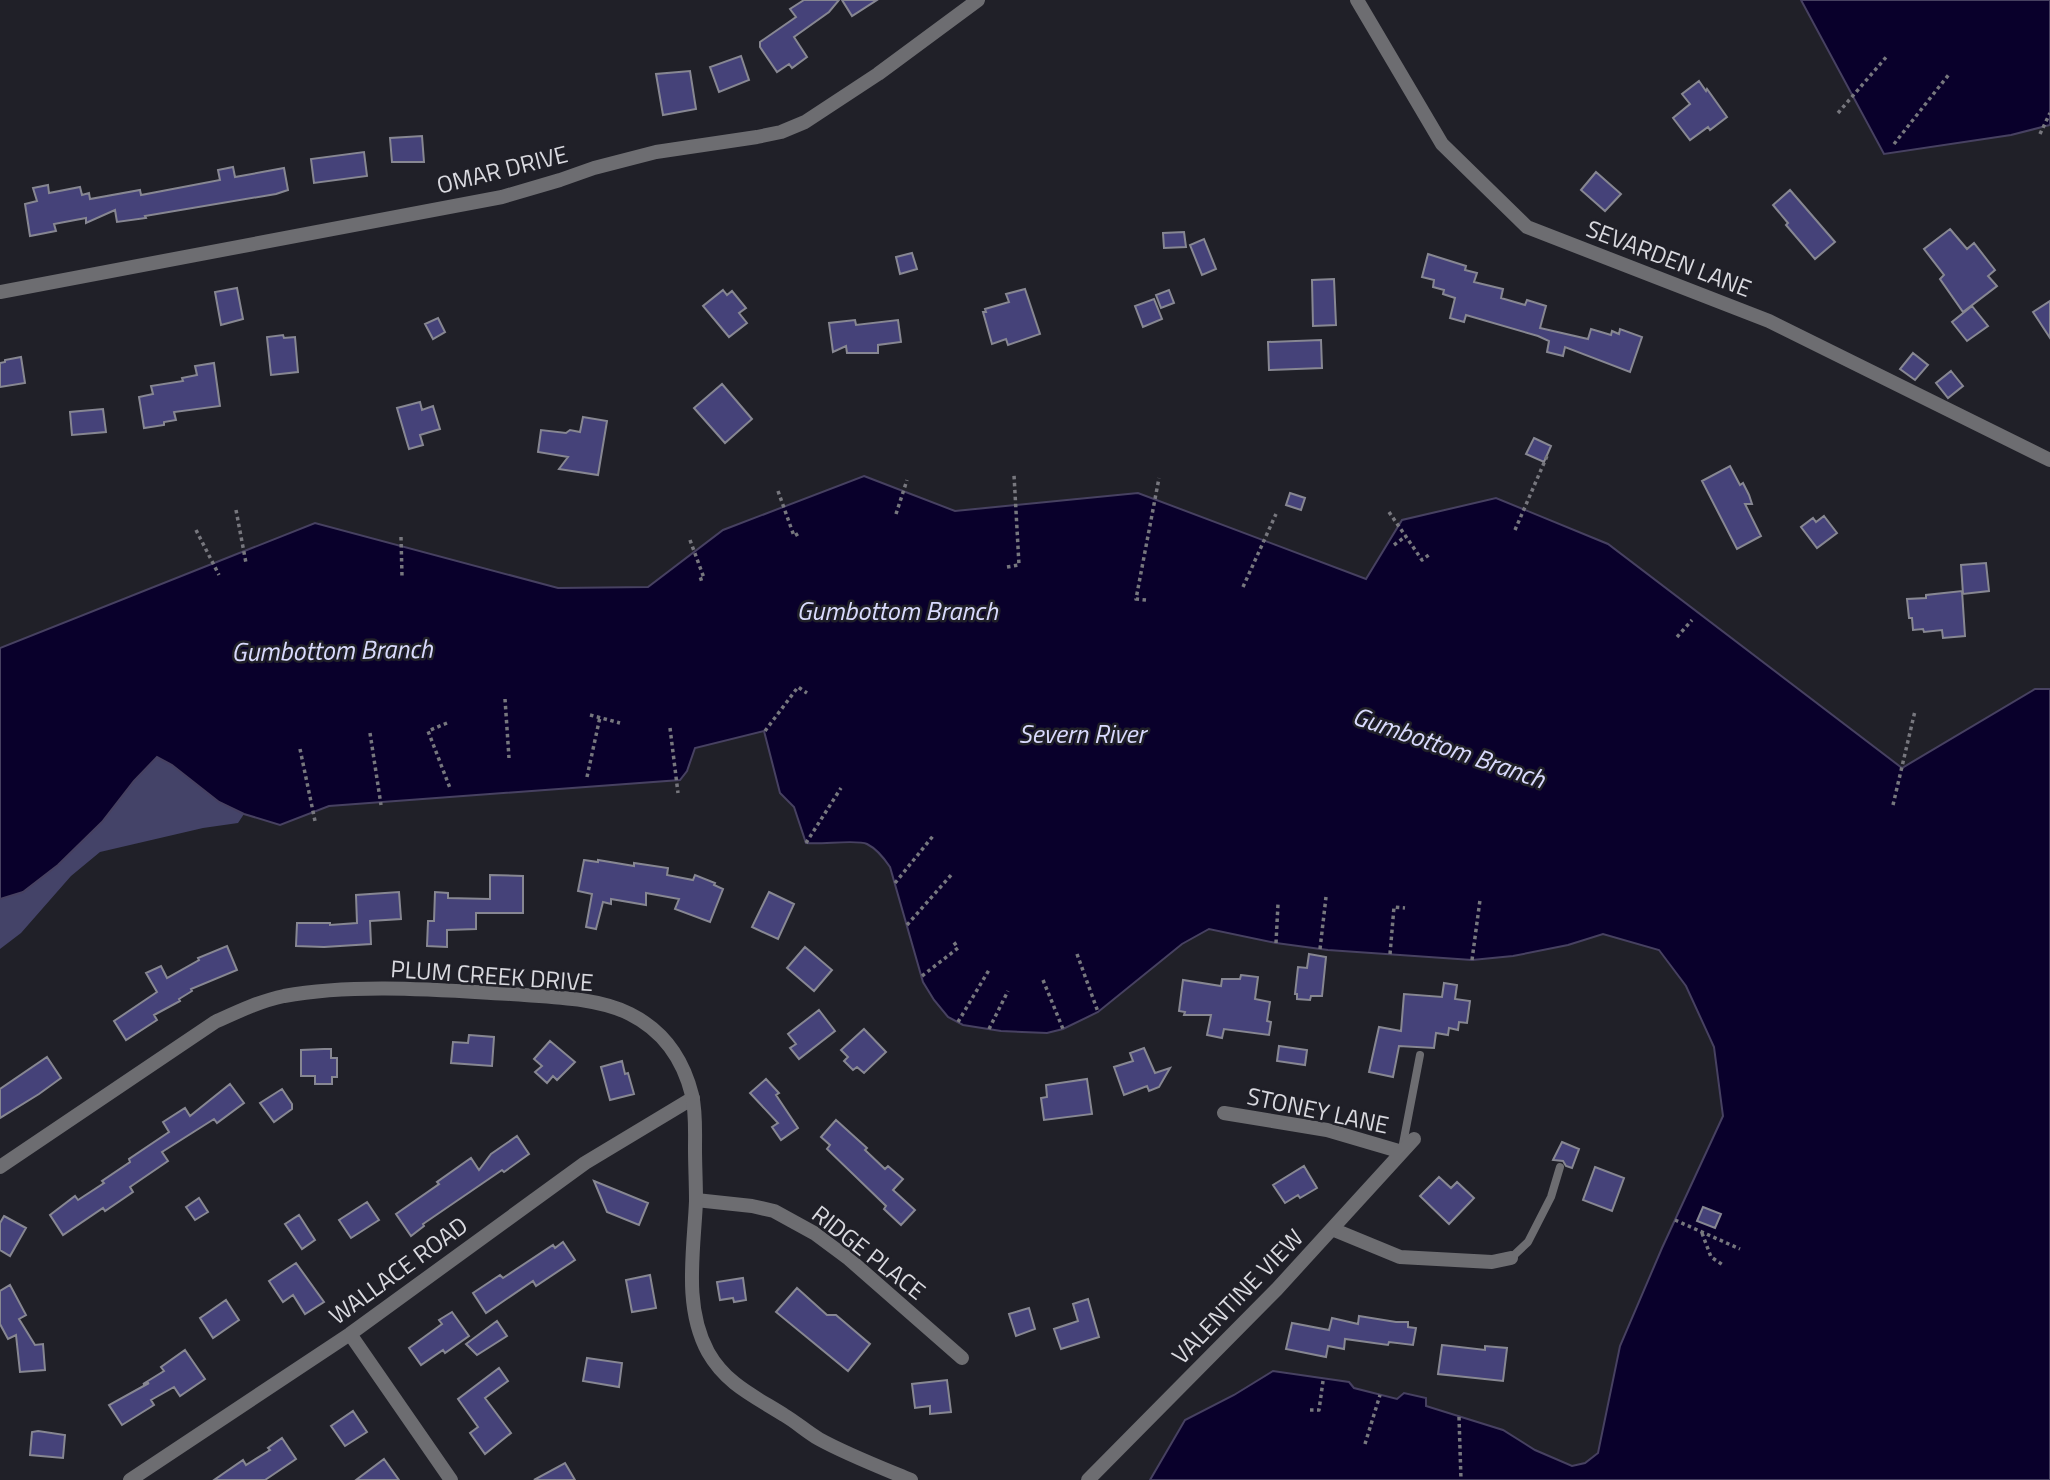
<svg xmlns="http://www.w3.org/2000/svg" width="2050" height="1480" font-family="'Titillium Web',sans-serif">
<style>
.green{fill:#444368}
.water{fill:#09002b;stroke:#474161;stroke-width:2}
.building{fill:#454279;stroke:#878792;stroke-width:2}
.lines{fill:none;stroke-linecap:round;stroke-linejoin:round}
.path{stroke:#77777e;stroke-width:3.5;stroke-dasharray:3.5 3.5;stroke-linecap:butt}
.service{stroke:#6d6d71;stroke-width:8}
.minor{stroke:#6d6d71;stroke-width:14}
.tertiary{stroke:#6d6d71;stroke-width:14}
.labels{text-anchor:middle;dominant-baseline:central;stroke-width:5;stroke-linejoin:round;paint-order:stroke}
.street-label{font-size:24px;fill:#d9d9df;stroke:#202028}
.water-label{font-size:26px;font-style:italic;fill:#d9dafd;stroke:#202028}
</style>
<rect width="100%" height="100%" fill="#202028"/>
<path class="green" d="M157,757L172,765L219,802L244,814L238,823L203,828L100,852L71,876L21,933L0,949V899L23,892L58,865L102,822L134,781Z"/>
<path class="water" d="M1801,0H2050V125L2011,135L1884,154Z
M864,476L955,511L1138,493L1366,579L1402,520L1496,498L1608,544L1902,768L2035,689H2050V1480H1150L1185,1420L1234,1395L1273,1371L1349,1382L1354,1388L1397,1399L1404,1393L1426,1398V1406L1503,1430L1535,1450L1572,1466L1585,1463L1598,1453L1620,1346L1662,1248L1723,1116L1714,1047L1686,986L1659,950L1603,934L1568,945L1513,956L1472,960L1328,950L1276,943L1209,929L1182,944L1098,1012L1063,1029L1047,1033L1001,1031L963,1025L948,1017L934,1000L923,982L890,867C884,858 877,849 867,844C857,839 821,845 806,843L794,807L780,793L764,731L695,748L687,771L680,780L329,806L280,825L244,814L219,802L172,765L157,757L134,781L102,822L58,865L23,892L0,899V648L315,523L558,588L648,587L723,530Z"/>
<path class="building" d="M804,0H839L829,12L794,37L807,57L792,68L789,64L777,72L760,47V42L796,17L790,9Z
M842,0H877L852,16Z
M741,56L749,80L719,92L710,67Z
M690,71L696,109L663,115L656,74Z
M1699,81L1706,91L1707,89L1727,117L1710,130L1708,127L1690,140L1673,118L1690,104L1682,94Z
M422,136L424,162H392L390,138Z
M364,152L367,176L314,183L311,159Z
M233,167L235,177L284,168L288,190L276,194L145,216L146,218L117,222L115,210L86,223V218L54,224L56,231L30,236L25,204L37,201L33,188L48,185L49,193L80,187L82,195L89,193L90,199L140,190L141,195L220,180L218,170Z
M1596,172L1621,194L1605,211L1581,190Z
M1790,190L1835,242L1815,259L1786,225L1788,223L1773,205Z
M1950,229L1967,249L1974,243L1995,270L1988,276L1997,286L1963,312L1940,279L1944,275L1924,249Z
M1184,232L1186,247L1164,248L1163,233Z
M1204,239L1216,269L1202,275L1190,245Z
M912,253L917,269L900,274L896,257Z
M1428,254L1466,266L1465,270L1477,273L1474,282L1503,289L1501,298L1525,305L1527,300L1546,306L1540,328L1588,339L1591,329L1611,335L1612,331L1619,334L1620,329L1642,337L1630,372L1565,347L1563,356L1547,352L1549,341L1538,336L1466,315L1464,322L1450,318L1455,298L1443,294L1444,290L1433,287L1434,280L1422,277Z
M1334,279L1336,325L1313,326L1312,280Z
M237,288L243,319L221,325L215,292Z
M1025,289L1040,334L1008,345L1006,339L992,344L983,312H986L985,309L1009,302L1006,294Z
M723,290L727,295L732,291L746,308L739,313L747,323L729,337L703,306Z
M1169,290L1174,303L1161,308L1156,295Z
M1154,299L1162,319L1143,327L1135,306Z
M2050,301V338L2033,312Z
M1972,306L1988,326L1967,341L1952,322Z
M438,318L445,332L433,339L425,324Z
M855,320L856,325L898,320L901,342L878,345V353H847L846,346L833,352L829,323Z
M283,335L284,338L295,337L298,372L271,375L267,337Z
M1321,340L1322,368L1269,370L1268,342Z
M1913,353L1928,365L1915,380L1900,369Z
M21,357L25,383L0,387V363L5,362V360Z
M214,363L220,406L174,412L176,420L164,422V425L144,428L139,397L153,394L151,386L183,381L182,378L197,375L195,366Z
M1951,371L1963,386L1948,398L1936,383Z
M722,384L752,419L725,443L694,408Z
M420,402L422,410L433,406L440,429L420,435L423,445L409,449L397,408Z
M103,409L106,432L72,435L70,412Z
M583,417L607,421L598,475L559,469L568,457L538,452L541,430L566,433L570,430L580,432Z
M1534,438L1551,446L1544,462L1526,454Z
M1730,466L1740,485L1743,483L1749,495L1752,504H1745L1761,536L1737,549L1702,481Z
M1290,493L1305,498L1301,510L1286,505Z
M1824,516L1837,533L1817,548L1801,527L1813,518L1816,522Z
M1986,563L1989,591L1963,594L1961,565Z
M1962,591L1965,636L1943,638L1942,630L1924,632L1923,629L1913,630L1912,618H1909L1907,599L1926,598V595Z
M584,860L598,862V860L634,866V863L668,868L667,875L693,880L695,875L715,883L714,885L723,889L710,922L675,909L679,899L646,893V905L611,899V904L603,902L596,929L586,927L592,894L578,891Z
M490,875L523,876V913H476V929L447,930V947L427,946L428,921H434L435,892L448,893V898L490,899Z
M399,892L401,919L370,921L371,944L324,947L296,946L297,923H330V925L357,923L356,895Z
M769,892L794,904L778,939L752,927Z
M227,946L237,970L191,989L192,991L179,999L180,1001L154,1015L157,1020L126,1040L114,1021L157,992L146,973L161,966L167,978L199,960L198,958Z
M805,947L832,970L814,991L787,968Z
M1309,954L1326,957L1322,996H1311L1310,1000L1297,999V994H1295L1298,967L1307,968Z
M1241,975L1258,977L1255,999L1270,1002L1267,1021L1271,1022L1269,1035L1224,1029L1222,1038L1207,1035L1211,1015H1184L1185,1012L1179,1011L1183,980L1221,986L1222,979H1240Z
M1444,983L1457,985L1455,999L1470,1001L1467,1023L1459,1022L1458,1030L1449,1028L1448,1035L1436,1033L1434,1048L1399,1046L1393,1077L1369,1072L1379,1027L1401,1031L1404,994L1442,997Z
M819,1010L835,1031L799,1059L790,1048L796,1044L788,1034Z
M864,1029L886,1052L864,1073L857,1067L853,1070L844,1061L848,1057L841,1050Z
M469,1035L494,1037L492,1066L451,1063L453,1042L468,1043Z
M550,1041L575,1062L557,1080L553,1076L547,1083L535,1072L542,1066L534,1059Z
M1279,1046L1307,1050L1305,1065L1277,1061Z
M1144,1048L1155,1073L1170,1068L1159,1087L1149,1091L1147,1086L1124,1095L1114,1067L1133,1061L1130,1053Z
M324,1049H331V1058H337V1077H332V1084H315V1076H301V1050Z
M47,1057L61,1078L39,1094L0,1118V1089Z
M622,1061L625,1074L628,1073L634,1094L610,1100L601,1067Z
M766,1079L779,1093L776,1095L798,1128L781,1140L772,1127L778,1123L750,1093Z
M1087,1079L1092,1114L1044,1120L1041,1098L1047,1097L1046,1085Z
M230,1084L244,1103L217,1123L214,1119L162,1152L168,1161L130,1187L133,1192L105,1211L103,1208L63,1235L50,1215L75,1196L78,1200L104,1183L102,1181L130,1162L129,1159L169,1132L163,1122L185,1108L190,1116Z
M282,1089L292,1104V1109L274,1122L260,1103Z
M836,1120L867,1148L865,1150L885,1169L888,1166L903,1179L893,1190L915,1210L901,1225L884,1209L886,1206L827,1149L830,1145L821,1137Z
M517,1136L529,1154L504,1172L502,1170L423,1224L424,1226L411,1236L396,1214L439,1184L437,1182L471,1158L479,1170L491,1154Z
M1562,1142L1579,1149L1572,1168L1566,1166L1563,1161L1553,1160Z
M1304,1166L1317,1188L1300,1198L1298,1195L1285,1203L1273,1185Z
M1595,1167L1624,1178L1612,1211L1583,1200Z
M1439,1177L1451,1188L1457,1182L1474,1198L1449,1224L1420,1196Z
M594,1181L648,1203L639,1225L607,1212Z
M199,1198L208,1212L195,1220L186,1207Z
M367,1202L379,1220L351,1238L339,1220Z
M1703,1207L1721,1214L1715,1228L1697,1221Z
M299,1215L315,1240L302,1249L285,1224Z
M4,1216L26,1228L10,1256L0,1250V1223Z
M563,1242L575,1260L536,1286L533,1281L486,1313L473,1293L500,1275L503,1278L553,1245L555,1248Z
M296,1263L324,1302L305,1314L293,1295L283,1302L269,1281Z
M650,1275L656,1308L632,1312L626,1280Z
M743,1278L746,1300L734,1302L733,1298L720,1300L717,1282Z
M10,1285L26,1315L19,1319L35,1345L43,1344L45,1370L20,1372L16,1335L8,1339L0,1324V1291Z
M797,1288L827,1315H836L870,1344L848,1371L776,1312Z
M1088,1299L1099,1337L1061,1349L1054,1329L1078,1321L1073,1304Z
M226,1300L239,1320L213,1338L200,1318Z
M1029,1308L1035,1329L1016,1336L1009,1314Z
M452,1312L469,1336L445,1353L443,1350L421,1365L409,1348L442,1324L439,1320Z
M1359,1316L1396,1322H1408V1327L1416,1328L1413,1345L1389,1342L1388,1345L1345,1339L1344,1349L1328,1346L1326,1357L1286,1349L1292,1323L1329,1330L1332,1318L1358,1324Z
M497,1321L507,1336L477,1355L466,1344Z
M1442,1345L1485,1350V1346L1507,1348L1503,1381L1438,1374Z
M185,1350L205,1379L180,1396L174,1387L151,1400L154,1405L122,1425L109,1405L149,1383L143,1384L164,1371L161,1367Z
M587,1358L622,1363L619,1387L583,1381Z
M499,1368L508,1381L485,1398L511,1433L485,1454L470,1433L478,1427L458,1399Z
M947,1380L951,1412L930,1414V1406L915,1408L912,1384Z
M353,1411L367,1432L345,1446L331,1426Z
M38,1431L65,1435L63,1458L30,1455L32,1432Z
M282,1438L296,1459L265,1480H214L243,1460L246,1465L270,1450L268,1448Z
M384,1459L399,1480H356Z
M565,1463L575,1480H534Z"/>
<g class="lines">
<path class="path" d="M1838,113L1888,55
M2040,134L2050,113
M1894,144L1950,73
M778,491L794,536L801,532
M236,510L246,563
M1389,512L1422,560L1430,554
M896,514L907,480
M196,530L219,575
M1515,530L1547,456
M401,537L402,576
M690,540L704,578L698,580
M1394,545L1406,536
M1007,567L1019,565L1014,475
M1243,587L1276,514
M1146,600L1136,599L1159,478
M1677,637L1692,620
M505,699L509,758
M590,715L620,723
M447,723L428,731L450,788
M670,728L678,793
M765,731L798,687L807,693
M370,733L381,805
M300,749L315,821
M587,777L600,717
M1893,805L1915,711
M806,843L841,788
M895,883L933,836
M907,925L952,874
M1276,943L1278,904
M1320,949L1326,897
M1077,954L1098,1012
M1390,954L1394,907L1405,908
M1472,960L1480,900
M922,976L958,948L953,941
M1043,980L1063,1029
M958,1022L989,970
M989,1029L1008,991
M1675,1220L1740,1249
M1702,1233L1711,1257L1723,1265
M1310,1410H1319L1323,1381
M1459,1417L1461,1480
M1365,1444L1380,1395"/>
<path class="service" d="M1402,1149L1420,1055
M1511,1258L1528,1242L1551,1197L1560,1167"/>
<path class="minor" d="M1357,0L1442,144L1527,227L1769,321L2050,460
M1224,1113L1327,1130L1402,1152
M696,1200L752,1206L774,1211L814,1233L849,1259L962,1358
M1332,1229L1400,1257L1492,1262L1511,1258
M350,1334L451,1480
M130,1480L350,1334L585,1163L693,1098
M1088,1480L1277,1289L1414,1139"/>
<path class="tertiary" d="M0,292L502,197L560,180L594,168L656,152L757,137L781,132L805,122L878,74L978,0
M0,1167L215,1022C237,1012 260,1001 284,996C355,983 439,990 511,994C548,997 597,997 630,1014C664,1031 683,1059 692,1095C696,1112 695,1131 695,1148C695,1165 696,1183 696,1201C694,1250 683,1306 708,1352C726,1384 754,1396 784,1415C796,1422 807,1432 819,1439C846,1454 882,1468 911,1480"/>
</g>
<g class="labels">
<g class="street-label">
<text transform="translate(502 169) rotate(-14)">OMAR DRIVE</text>
<text transform="translate(1669 258) rotate(21)">SEVARDEN LANE</text>
<text transform="translate(492 975) rotate(4)">PLUM CREEK DRIVE</text>
<text transform="translate(1318 1110) rotate(12)">STONEY LANE</text>
<text transform="translate(869 1252) rotate(38)">RIDGE PLACE</text>
<text transform="translate(398 1270) rotate(-36)">WALLACE ROAD</text>
<text transform="translate(1237 1296) rotate(-46)">VALENTINE VIEW</text>
</g>
<g class="water-label">
<text x="897" y="610">Gumbottom Branch</text>
<text transform="translate(332 650) rotate(-1)">Gumbottom Branch</text>
<text x="1082" y="733">Severn River</text>
<text transform="translate(1449 747) rotate(19)">Gumbottom Branch</text>
</g>
</g>
</svg>
